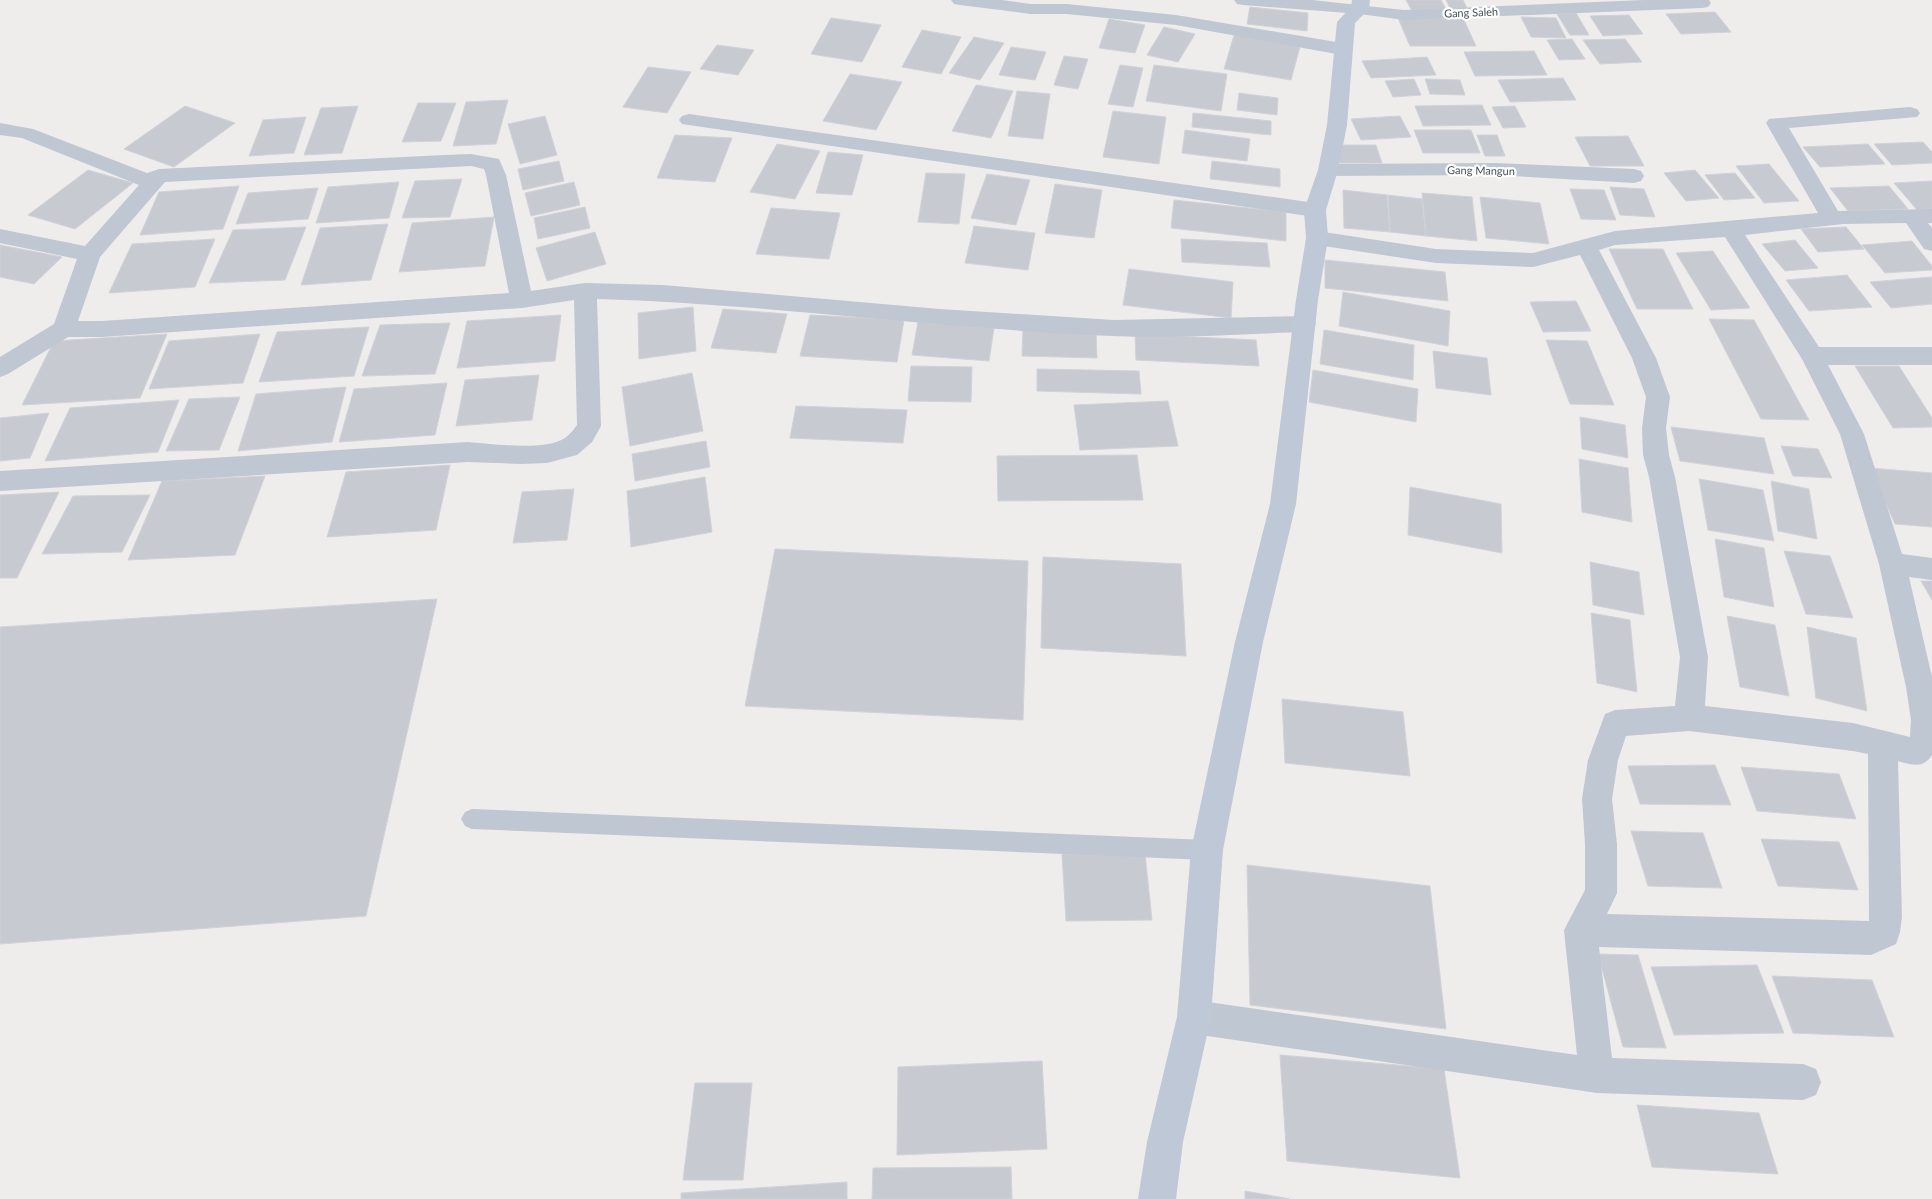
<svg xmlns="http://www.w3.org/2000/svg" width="1932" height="1199" font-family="Lato,sans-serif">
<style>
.building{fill:#c8cad2;stroke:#d0d2d8}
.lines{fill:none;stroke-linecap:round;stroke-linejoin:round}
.lane{fill:#bfc7d2;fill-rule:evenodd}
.street{fill:#bfc7d2;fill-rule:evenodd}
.secondary{fill:#bec8d6;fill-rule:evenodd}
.labels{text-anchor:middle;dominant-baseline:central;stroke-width:4.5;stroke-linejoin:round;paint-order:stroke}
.far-street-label{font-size:11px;fill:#444e5a;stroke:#fff}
</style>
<rect width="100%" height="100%" fill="#efecec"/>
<path class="building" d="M1406,0H1441L1446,9L1412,11Z
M1446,0H1463L1468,10H1451Z
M1250,7L1308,13L1307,31L1247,24Z
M1715,12L1731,32L1681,34L1666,14Z
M1576,13L1589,35H1570L1557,14Z
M1629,15L1643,34L1603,36L1590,16Z
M1521,17L1556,18L1566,38L1531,37Z
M831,18L881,25L862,62L811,54Z
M1398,18H1463L1476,46H1410Z
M1109,19L1145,25L1135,53L1099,48Z
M1164,27L1195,34L1178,62L1147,55Z
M922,30L961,37L941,74L902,67Z
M1235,32L1301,43L1291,80L1224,69Z
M974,37L1004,43L980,80L949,73Z
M1572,39L1585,59L1559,60L1547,40Z
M1625,39L1642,62L1600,64L1583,40Z
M717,45L754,50L738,75L700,69Z
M1011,47L1046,52L1035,80L999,75Z
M1534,51L1547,75L1475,76L1464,52Z
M1064,56L1088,59L1078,89L1054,85Z
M1427,57L1436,75L1371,78L1362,61Z
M1120,65L1143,68L1133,107L1108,104Z
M1154,65L1227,74L1221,111L1146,101Z
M648,67L691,72L667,113L623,107Z
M850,74L902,82L876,130L823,121Z
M1563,78L1576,100L1510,102L1498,80Z
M1414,79L1421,95L1393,97L1385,81Z
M1425,79L1460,80L1465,95L1430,94Z
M976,85L1013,91L991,138L952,131Z
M1017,91L1050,94L1043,139L1008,136Z
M1239,93L1278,98L1277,115L1237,110Z
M508,100L496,144L453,146L466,102Z
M418,103H456L441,141L402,142Z
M1482,105L1491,125L1423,126L1415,106Z
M185,106L235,123L174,167L124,149Z
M358,106L342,153L304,155L321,108Z
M1515,106L1526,127L1503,128L1492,107Z
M1113,111L1166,117L1159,164L1103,157Z
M1193,113L1271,121V135L1192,127Z
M545,116L557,155L520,164L508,124Z
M1400,116L1411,137L1361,140L1351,119Z
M306,117L294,153L249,156L263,120Z
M1185,130L1250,139L1247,161L1182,153Z
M1414,130H1471L1480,153H1423Z
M675,135L732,138L715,182L657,178Z
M1477,135H1497L1505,156H1485Z
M1628,136L1644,166H1590L1575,137Z
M1923,142L1932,152V163L1892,165L1874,144Z
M777,144L820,151L795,199L750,192Z
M1868,144L1885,164L1820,167L1803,147Z
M1335,145H1376L1382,163H1340Z
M828,152L863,155L852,195L816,193Z
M559,161L564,181L523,190L518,169Z
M1212,161L1280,169V187L1210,179Z
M1769,164L1799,201L1764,203L1736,166Z
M88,170L133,183L75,229L28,215Z
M1695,170L1719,198L1686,201L1664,173Z
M926,173L965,174L959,224L918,222Z
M1735,173L1755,198L1724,200L1705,175Z
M987,174L1030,180L1016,225L971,218Z
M462,179L450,217L402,218L415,181Z
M1932,181V210L1918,211L1894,183Z
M399,182L389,218L316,223L328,187Z
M574,182L580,205L531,216L525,193Z
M1055,184L1102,190L1094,238L1045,233Z
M239,186L223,229L140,235L159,192Z
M1889,186L1908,209L1848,211L1830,188Z
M1610,187L1644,189L1655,217L1620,215Z
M318,188L308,219L236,224L248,193Z
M1570,189L1604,190L1616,220L1581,219Z
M1343,190L1387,195L1390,232L1344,228Z
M1422,193L1472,197L1477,241L1426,236Z
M1388,195L1422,199L1426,236L1390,232Z
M1480,197L1540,203L1549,244L1486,238Z
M1174,200L1286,212V241L1171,228Z
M585,207L590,228L538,239L534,218Z
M771,208L840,213L829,259L756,254Z
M494,217L485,266L399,272L412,223Z
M388,224L371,280L301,285L320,228Z
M974,226L1035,233L1028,270L965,263Z
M306,227L285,280L209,283L233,230Z
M1846,227L1864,249L1818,252L1801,229Z
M595,232L606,264L547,281L536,248Z
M215,239L195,287L109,293L132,244Z
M1181,239L1267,243L1270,267L1182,262Z
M1795,240L1818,268L1785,271L1762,244Z
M1912,241L1932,266V270L1885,273L1862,245Z
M0,245L62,257L34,284L0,277Z
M1609,249H1663L1693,309H1637Z
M1713,251L1750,308L1711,310L1676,253Z
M1325,260L1445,272L1448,301L1325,288Z
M1129,269L1233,282L1231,318L1123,305Z
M1847,275L1872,307L1809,311L1786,280Z
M1932,277V304L1891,308L1870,282Z
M1343,292L1450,311L1448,346L1339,326Z
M1576,301L1591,331L1543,332L1530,302Z
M693,307L696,351L639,359L638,313Z
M723,309L787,314L776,353L711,348Z
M561,315L555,361L457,368L467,321Z
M810,315L904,320L897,362L800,356Z
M1709,319L1754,320L1809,420L1761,419Z
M918,322L994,328L989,361L912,355Z
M450,323L435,374L362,376L380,325Z
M369,327L354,376L259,382L277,332Z
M1023,328L1096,331L1097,358L1022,356Z
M1324,330L1414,345L1413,380L1320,364Z
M167,334L140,398L22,405L54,341Z
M260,334L243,383L149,389L169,341Z
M1135,334L1256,340L1259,366L1136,360Z
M1546,340L1587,341L1614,405L1570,404Z
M1433,351L1487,358L1491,395L1436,388Z
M911,366L972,367L971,402L908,401Z
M1855,366H1899L1932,418V427L1893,428Z
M1037,369L1139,371L1141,394L1037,391Z
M1313,370L1418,389L1416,422L1309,402Z
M692,373L703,431L630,446L622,387Z
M539,375L532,420L456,426L465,380Z
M447,383L435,435L339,442L354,389Z
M346,387L332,442L238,451L256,394Z
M240,397L219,450L166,451L189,399Z
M179,400L158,452L45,461L70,408Z
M1168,401L1178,446L1080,450L1074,405Z
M796,406L907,410L903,443L790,438Z
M49,413L30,458L0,461V418Z
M1580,417L1625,425L1628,458L1582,449Z
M1671,427L1764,438L1774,474L1680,461Z
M706,441L710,467L635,481L632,454Z
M1781,446L1818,449L1832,478L1793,476Z
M1137,455L1143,500L998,501L997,456Z
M1579,459L1628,468L1632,522L1582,512Z
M450,465L436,530L327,537L346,472Z
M1870,468L1932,473V527L1895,524Z
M265,476L235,555L128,560L162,481Z
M705,477L712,532L631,547L627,491Z
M1699,479L1763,490L1774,541L1708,530Z
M1771,481L1809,489L1817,539L1778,531Z
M1410,487L1501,504L1502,553L1408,535Z
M574,489L567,540L513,543L522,492Z
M59,492L17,578H0V495Z
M150,495L122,552L42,554L73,496Z
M1715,539L1764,548L1774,607L1724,597Z
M775,549L1028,561L1023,720L745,706Z
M1784,551L1830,556L1853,618L1806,614Z
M1043,557L1181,564L1186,656L1041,648Z
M1590,562L1639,572L1644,615L1593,605Z
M1921,581H1932V600Z
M437,599L366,916L0,944V627Z
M1591,613L1630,620L1637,692L1597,683Z
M1727,616L1775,625L1789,696L1740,687Z
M1807,627L1856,638L1867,711L1816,698Z
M1282,699L1403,712L1410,776L1285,763Z
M1715,765L1731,805L1640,804L1628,766Z
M1741,767L1839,774L1856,819L1757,811Z
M1631,831L1703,833L1722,888L1648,886Z
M1761,839L1839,842L1858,890L1778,886Z
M1062,854H1145L1152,920L1066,921Z
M1247,865L1430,886L1446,1029L1250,1005Z
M1598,954L1638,955L1666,1048L1623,1047Z
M1757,965L1784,1033L1674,1035L1651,967Z
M1772,976L1872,980L1894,1037L1793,1033Z
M1280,1055L1444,1069L1460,1178L1287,1161Z
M1042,1061L1047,1149L897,1155L898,1067Z
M695,1083H752L743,1180H683Z
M1637,1105L1759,1113L1778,1174L1652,1167Z
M1011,1167L1012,1199H872L873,1168Z
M847,1182V1199H681V1193Z
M1245,1191L1290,1199H1245Z"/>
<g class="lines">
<path class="lane" d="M472,809L1207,840L1215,843L1218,850L1215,857L1207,860L472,829L465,826L461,819L465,812Z"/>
<path class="street" d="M951,0H1002L1031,4H1067L1176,15L1342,43L1349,45L1351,49L1349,53L1342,55L1176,25L1067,14H1031L960,5L954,4Z
M1234,0H1312L1404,10L1644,0H1709L1711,3L1708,7L1702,8L1404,20L1360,14L1243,5L1237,4Z
M1910,107L1917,109L1920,113L1917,117L1789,128L1838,211L1932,209V223H1928L1932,228V251L1924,249L1906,223L1843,224L1745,235L1819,347H1932V365H1828L1864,434L1902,554L1932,558V580L1909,577L1932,677V755C1923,769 1912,765 1898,761L1902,917L1900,932L1896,944L1871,955L1599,947L1612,1058L1803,1064L1816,1069L1821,1082L1816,1095L1803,1100L1597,1093L1194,1034L1182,1029L1177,1017L1182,1005L1194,1000L1577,1055L1564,930L1585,890V844L1582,799L1588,760L1605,714L1615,710L1675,706L1680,657L1649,477L1643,455L1642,428L1646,397L1632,358L1580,255L1533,267L1436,263L1317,245L1309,243L1306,238L1309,233L1317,231L1436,249L1533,253L1615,231L1818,213L1766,123L1769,119ZM1725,237L1802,359L1840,434L1879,564L1906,687L1911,720L1910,737L1853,723L1705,706L1708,657L1675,477L1669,455L1666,428L1670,397L1656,358L1599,250L1615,245ZM1689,731L1853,751L1868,754L1869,921L1607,914L1617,893V844L1612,799L1618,760L1626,736Z
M689,114L1315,203L1322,205L1326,210L1322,215L1315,217L682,124L679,120L682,116Z
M0,123L33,129L147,173L159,169L445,155L471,154L499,159L506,175L531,291L585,283L663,285L940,309L1114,320L1305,316L1313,318L1316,324L1313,330L1305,332C1241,334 1176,339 1112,336C940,329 769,304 597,299L601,426L592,442L577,455L547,463L520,464L468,462L0,491V471L468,442C492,444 538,450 559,441C567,438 572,432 577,425L574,300L522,308L102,337H68L8,374L0,377V357L54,324L77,259L0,243V229L85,246L139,185L22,138L0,135ZM471,166L484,169L486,175L509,293L102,321H78L100,257L165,182Z
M1495,163L1634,169L1641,171L1644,176L1641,181L1634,183L1495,175L1328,176L1321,175L1318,170L1321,165L1328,164Z"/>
<path class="secondary" d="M1352,0H1370L1369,9L1355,23L1347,125L1338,170L1326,210L1328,238L1318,300L1296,504L1263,642L1223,850L1211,1017L1183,1142L1176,1199H1138L1147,1142L1177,1017L1191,850L1235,642L1270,504L1296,300L1306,238L1304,210L1318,170L1327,125L1337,22L1351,7Z"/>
</g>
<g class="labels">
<g class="far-street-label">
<text transform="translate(1471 12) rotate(-2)">Gang Saleh</text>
<text transform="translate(1481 170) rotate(1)">Gang Mangun</text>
</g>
</g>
</svg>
